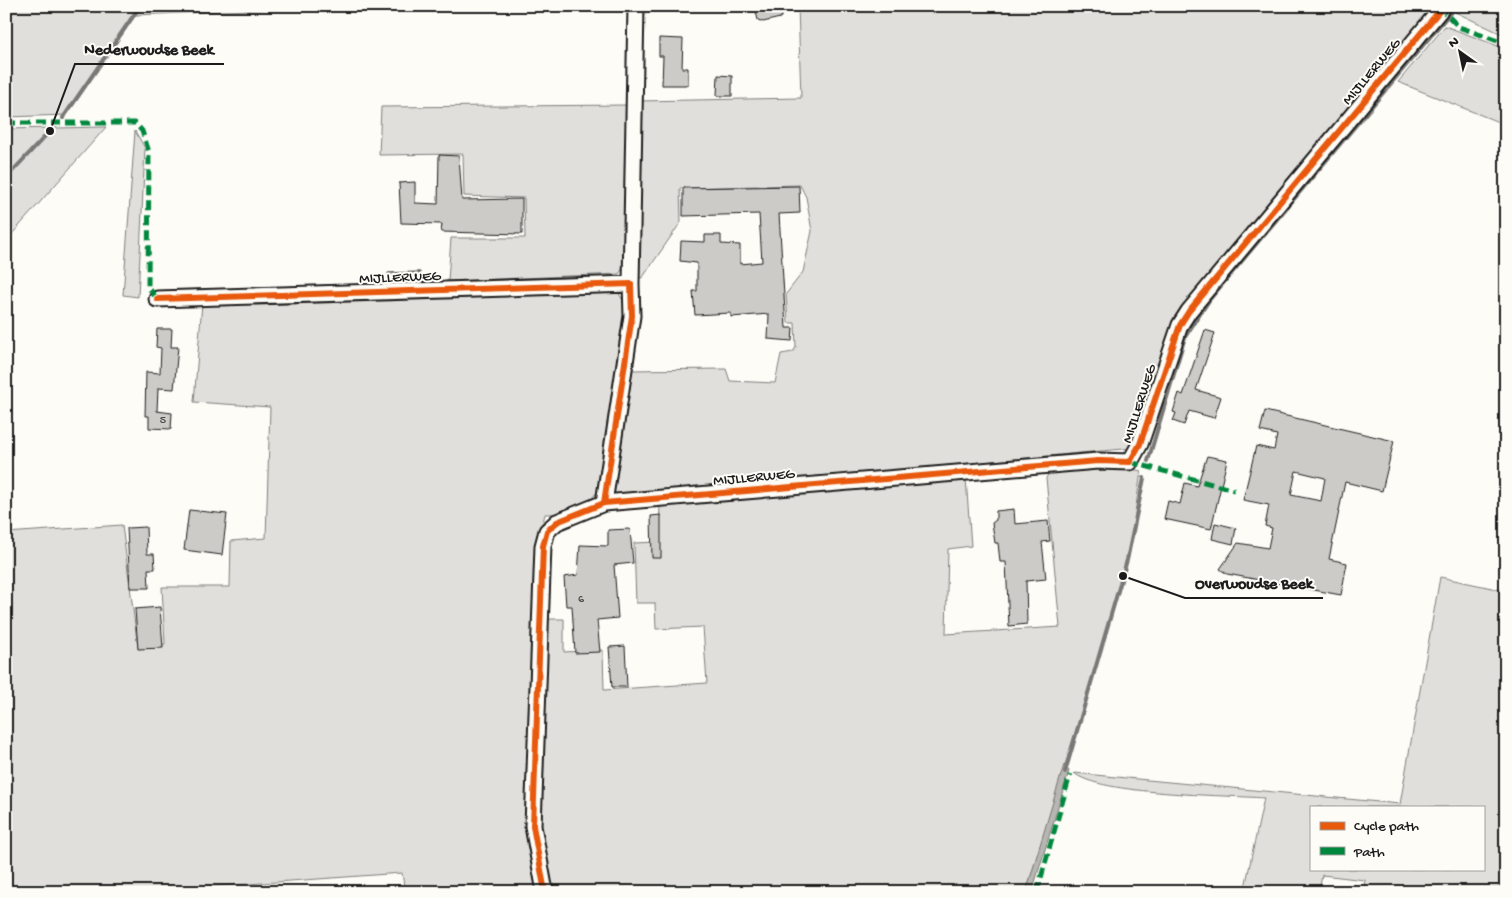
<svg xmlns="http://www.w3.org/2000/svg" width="1512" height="898" font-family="'Gochi Hand',sans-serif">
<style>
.green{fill:#e0dfdb;stroke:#7e7e7c;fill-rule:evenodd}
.water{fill:#b7b6b2;stroke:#797876}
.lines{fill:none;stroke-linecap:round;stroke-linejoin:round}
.stream{stroke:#797876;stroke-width:4}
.building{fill:#cccbc8;stroke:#1c1c1c;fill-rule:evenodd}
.minor-casing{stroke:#1c1c1c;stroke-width:19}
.minor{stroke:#fdfcf7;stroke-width:15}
.quiet{stroke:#00873e;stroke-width:5;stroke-dasharray:10 5;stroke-linecap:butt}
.cycleway-casing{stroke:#fdfcf7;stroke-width:9}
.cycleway{stroke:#e8590c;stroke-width:6}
.labels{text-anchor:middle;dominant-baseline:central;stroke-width:4;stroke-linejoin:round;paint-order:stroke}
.number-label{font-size:12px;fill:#484847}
.street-label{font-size:15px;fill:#1c1c1c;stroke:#fdfcf7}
.leader{fill:none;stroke:#1c1c1c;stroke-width:2}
.callout-dot{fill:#1c1c1c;stroke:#fdfcf7;stroke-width:2}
.callout-label{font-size:16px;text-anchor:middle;font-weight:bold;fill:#1c1c1c;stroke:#fdfcf7;stroke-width:4;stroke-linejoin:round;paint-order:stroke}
</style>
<rect width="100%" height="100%" fill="#fdfcf7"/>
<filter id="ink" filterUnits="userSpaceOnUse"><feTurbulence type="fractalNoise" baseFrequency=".02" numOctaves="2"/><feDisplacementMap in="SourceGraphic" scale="10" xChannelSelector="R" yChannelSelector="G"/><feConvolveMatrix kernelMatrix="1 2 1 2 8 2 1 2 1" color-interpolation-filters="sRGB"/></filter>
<g filter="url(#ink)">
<path class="green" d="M6,6H345L136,15L67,115L6,117Z
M798,6H1441L1187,302L1134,448L617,496L611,489L626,370L726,369L730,381L775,383L781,354L793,352L796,347L795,323H788L786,294L803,272L812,231L806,197L800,185L680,188L681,222L643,277L635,280L638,101L801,98Z
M1460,6H1506V36L1455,12Z
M1445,26L1506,49V125L1398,82Z
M629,105L623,268L619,274L448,281L451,238H525L524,198L464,196L463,154L379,155L381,107Z
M106,127L6,241V129Z
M135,131L145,148L138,297L123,295Z
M614,291L618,292L627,307L599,489C585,510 568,514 545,514L539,538L527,832L541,892H405L402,873L136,892H6V533L122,525L138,648L165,644L162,587H230L231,541L266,538L270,407L194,402L202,303Z
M1118,466L1141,471L1129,556L1026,892H552L536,817L545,619H564V652L603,650L604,690L707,683L703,627L656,629L655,603H636L634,543L659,542L660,502L966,478L971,546L948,549L946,634L1060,627L1046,478L1051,469Z
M1440,577L1506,591V892H1363L1365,880L1322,875L1319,892H1244L1264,798C1225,795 1100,795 1074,773L1400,804ZM1311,807H1483V869H1311Z"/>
<path class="water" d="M1064,765L1069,771L1032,892H1026Z"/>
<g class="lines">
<path class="stream" d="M63,118L140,6
M6,178L50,131
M1148,461L1185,337L1210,299L1456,6
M1065,772L1127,560L1144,478"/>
</g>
<path class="building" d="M781,6L783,14L780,18L763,22L758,20L756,12L759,7Z
M659,38L683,39L682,68H688V85H662L663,56H659Z
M718,75L732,76V96H717Z
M439,155L459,156L462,200L522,199V234L441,232L442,224L401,223L399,183L415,182V203L438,204Z
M799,186L800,213L779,214L786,328H793L792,341L768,339L769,314L731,317V313L695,315L693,291H697V263L680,261L681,241L705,242V235H721V244L740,245V264L762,262L759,214L683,216V188Z
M420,272V281L389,282L388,273Z
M157,329H172L171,347H178L174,389L158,388L157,411L172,413L171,429L149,428V416H145L146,372L160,373L161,348L156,347Z
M1205,330L1215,333L1196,390L1221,397L1214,418L1189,411L1184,425L1173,421L1176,413L1173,412L1179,393L1183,395Z
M1265,411L1394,441L1382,491L1345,482L1329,559L1347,563L1341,595L1227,574L1220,569L1238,543L1268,548L1272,528L1265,526L1269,505L1243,500L1256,446L1274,450L1277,435L1260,431ZM1296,471L1325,478L1321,501L1291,495Z
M1207,456L1227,460L1211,529L1164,519L1168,501L1180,504L1185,483L1197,486Z
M1014,509L1015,524L1048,521L1050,541L1042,542L1046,579L1026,581L1027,624L1009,626L1006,562H1000L998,543H995L992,523L996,520V511Z
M189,510L227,514L222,555L184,550Z
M661,515V558H652L651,516Z
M1215,523L1236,528L1233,544L1212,539Z
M146,527L147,554H154L155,569H148L149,588H130L127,528Z
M630,529L633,563L614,565L618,618L597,620L600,652L575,653L572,606H566L564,577L578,575L580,545L608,546V530Z
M160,607L163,648L138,649L135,609Z
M625,646L627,687H612L609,647Z"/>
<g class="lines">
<defs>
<path id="minor" d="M631,284L636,6
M157,299L631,284L632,316L604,503L557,522L547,531L543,546L533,826L545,892
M604,503L1098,461L1130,462L1140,444L1180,325L1189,311L1441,9"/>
</defs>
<use href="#minor" class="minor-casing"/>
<use href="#minor" class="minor"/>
<path class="quiet" d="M1443,6L1441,9L1459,27L1506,44
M6,123H135L142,131L149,152L148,287L157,299
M1130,462L1234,490
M1037,892L1070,775"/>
<defs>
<path id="cycleway" d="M157,299L631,284L632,316L604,503L557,522L547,531L543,546L533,826L545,892
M604,503L1098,461L1130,462L1140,444L1180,325L1189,311L1441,9"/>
</defs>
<use href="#cycleway" class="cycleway-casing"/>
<use href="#cycleway" class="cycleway"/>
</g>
</g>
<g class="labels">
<g class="number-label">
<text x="163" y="421">5</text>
<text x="581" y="600">6</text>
</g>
<g class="street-label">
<text transform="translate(1372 72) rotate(-50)">MIJLLERWEG</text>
<text transform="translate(400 278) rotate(-2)">MIJLLERWEG</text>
<text transform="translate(1140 404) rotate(-72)">MIJLLERWEG</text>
<text transform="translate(754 478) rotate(-5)">MIJLLERWEG</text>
</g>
</g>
<path class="leader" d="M50 131L75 64H224M1123 576L1185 598H1323"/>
<g class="callout-dot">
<circle cx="50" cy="131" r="5"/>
<circle cx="1123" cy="576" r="5"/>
</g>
<g class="callout-label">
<text x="149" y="54">Nederwoudse Beek</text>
<text x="1254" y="588">Overwoudse Beek</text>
</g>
<rect width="1512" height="898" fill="none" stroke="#fdfcf7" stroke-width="25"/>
<rect x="12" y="12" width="1487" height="873" fill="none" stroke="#1c1c1c" stroke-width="2" filter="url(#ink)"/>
<rect x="1310" y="806" width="175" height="65" fill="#fdfcf7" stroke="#a3a29f"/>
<rect x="1320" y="822" width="25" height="8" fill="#e8590c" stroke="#a3a29f"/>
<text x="1354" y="830" font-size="15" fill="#1c1c1c">Cycle path</text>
<rect x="1320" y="847" width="25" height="8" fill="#00873e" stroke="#a3a29f"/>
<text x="1354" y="856" font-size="15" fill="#1c1c1c">Path</text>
<g transform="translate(1460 52) rotate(327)" stroke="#fdfcf7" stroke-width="4" paint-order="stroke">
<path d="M0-4L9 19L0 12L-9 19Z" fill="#1c1c1c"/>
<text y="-8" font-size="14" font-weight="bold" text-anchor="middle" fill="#1c1c1c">N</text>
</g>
</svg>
